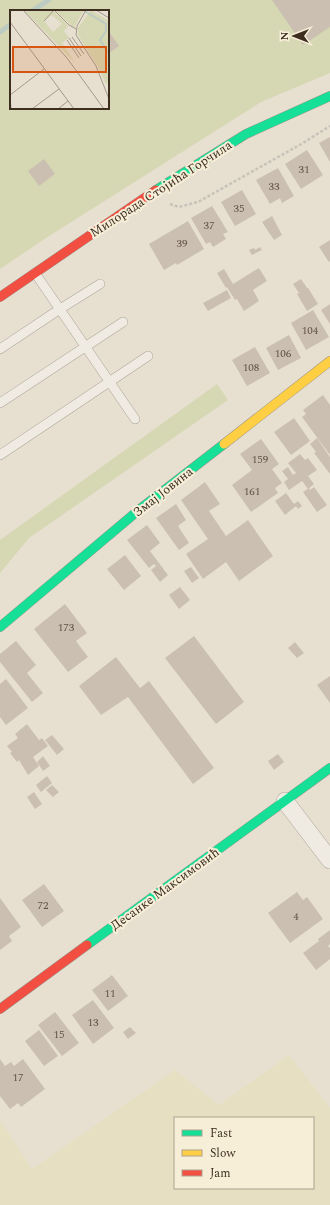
<svg xmlns="http://www.w3.org/2000/svg" width="330" height="1205" font-family="Spectral,serif">
<style>
.farmland{fill:#e6dfc2;fill-rule:evenodd}
.green{fill:#d6d7b3;fill-rule:evenodd}
.lines{fill:none;stroke-linecap:round;stroke-linejoin:round}
.stream{stroke:#bcccc2;stroke-width:5}
.building{fill:#cbbfb2}
.lane-casing{stroke:#ada599;stroke-width:10}
.street-casing{stroke:#ada599;stroke-width:18}
.fast-casing{stroke:#9c958a;stroke-width:10}
.slow-casing{stroke:#9c958a;stroke-width:10}
.jam-casing{stroke:#9c958a;stroke-width:10}
.path{stroke:#c8c2b9;stroke-width:2.5;stroke-dasharray:3 2;stroke-linecap:butt}
.lane{stroke:#efebe3;stroke-width:9}
.street{stroke:#efebe3;stroke-width:17}
.fast{stroke:#16e098;stroke-width:9}
.slow{stroke:#ffcf43;stroke-width:9}
.jam{stroke:#f24e42;stroke-width:9}
.labels{text-anchor:middle;dominant-baseline:central;stroke-width:4;stroke-linejoin:round;paint-order:stroke}
.number-label{font-size:11px;fill:#605244}
.street-label{font-size:13px;fill:#3d2e20;stroke:#f7eed8}
.inset-river{fill:none;stroke:#bcccc2;stroke-width:2}
.inset-road{fill:none;stroke:#a3998a;stroke-width:1}
.view{fill:#d7550e;fill-opacity:0.15;stroke:#d7550e;stroke-width:2}
.inset-edge{fill:none;stroke:#3d2e20;stroke-width:2}
</style>
<rect width="100%" height="100%" fill="#e7e0d1"/>
<path class="farmland" d="M289,1055L330,1108V1205H0V1120L32,1169L175,1070L219,1105ZM175,1118H313V1188H175Z"/>
<path class="green" d="M0,0H330V73L261,102L46,238L0,269ZM11,11H108V108H11Z
M217,384L228,400L29,538L0,573V540Z"/>
<g class="lines">
<path class="stream" d="M32,11L49,0
M0,32L11,24"/>
</g>
<path class="building" d="M272,0H330V27L303,45Z
M108,30L119,46L108,54Z
M330,137V162L319,143Z
M307,150L323,175L301,189L285,164Z
M44,159L55,174L39,186L28,171Z
M278,168L294,196L282,203L280,198L270,204L256,180Z
M242,190L256,214L235,226L221,202Z
M212,206L228,232L223,234L226,239L213,247L210,242L206,244L191,218Z
M272,216L282,235L274,240L262,222Z
M188,221L204,249L177,265L176,263L164,270L149,244Z
M330,240V261L329,262L319,247Z
M260,247L262,250L252,255L249,250L254,248L255,250Z
M259,268L267,281L253,290L259,301L244,311L237,299L235,300L227,287L226,288L217,273L224,269L233,284Z
M301,279L307,288H308L318,304L307,311L297,294L299,293L293,284Z
M227,290L231,298L208,311L203,303Z
M330,304V324L321,310Z
M313,310L329,337L306,350L291,323Z
M289,335L301,358L278,370L266,348Z
M255,347L270,373L247,386L232,360Z
M323,395L330,405V455L302,417L306,414L303,410Z
M294,418L310,441L291,455L274,432Z
M317,438L330,457V474L314,453L316,452L310,444Z
M261,439L279,464L272,469L282,483L275,488L278,493L251,512L232,485L252,470L240,454Z
M300,454L305,460L308,458L317,470L308,476L314,484L308,489L302,481L289,490L284,482L288,479L282,471L288,467L293,475L296,473L288,463Z
M205,482L220,504L209,511L226,536L248,520L273,556L239,581L226,562L203,579L186,554L208,539L181,500Z
M314,487L327,505L317,512L303,492L309,488L310,490Z
M286,493L294,504L298,501L302,506L298,509L296,506L285,515L275,501Z
M176,504L186,520L178,526L189,543L179,550L156,518Z
M147,525L160,543L150,551L168,575L160,582L151,570L156,566L154,564L149,568L127,540Z
M125,555L141,576L124,590L107,569Z
M191,567L199,578L192,583L184,571Z
M180,587L190,600L179,609L169,595Z
M65,604L87,633L76,641L88,657L68,672L34,629Z
M194,636L244,702L216,724L165,658Z
M16,641L36,665L27,673L43,693L32,702L0,662V654Z
M295,642L304,653L297,658L288,648Z
M116,657L140,688L149,681L214,768L193,784L128,697L101,715L79,686Z
M330,676V703L317,685Z
M6,679L28,708L6,725L0,717V684Z
M27,724L39,740L42,738L48,746L33,757L39,766L28,775L19,760L17,762L10,753L12,752L7,746L18,738L15,734Z
M52,735L64,749L57,755L45,740Z
M278,754L284,762L274,770L268,761Z
M43,756L50,766L43,771L37,762Z
M47,776L52,783L41,792L36,785Z
M52,785L59,792L53,797L46,790Z
M34,792L42,804L35,809L27,797Z
M44,884L64,911L42,927L22,900Z
M297,892L303,900L307,897L323,919L290,943L268,913Z
M0,898L21,927L9,936L12,941L0,950Z
M330,930V944L328,946L330,948V959L316,970L303,953L319,941L318,939Z
M112,975L128,996L108,1011L92,990Z
M93,1000L114,1028L93,1044L72,1015Z
M55,1012L79,1043L62,1056L38,1025Z
M130,1027L136,1033L128,1039L123,1032Z
M39,1030L58,1056L44,1066L25,1041Z
M0,1059L5,1066L11,1062L14,1066L23,1059L45,1089L21,1107L18,1103L10,1109L0,1096Z"/>
<g class="lines">
<defs>
<path id="lane" d="M35,273L135,419
M0,349L60,309L100,284
M0,403L123,322
M0,455L148,356"/>
<path id="street" d="M285,801L330,860"/>
<path id="fast" d="M156,190L246,134L330,96
M0,627L140,509L224,444
M87,945L330,768"/>
<path id="slow" d="M224,444L330,361"/>
<path id="jam" d="M0,297L156,190
M0,1009L87,945"/>
</defs>
<use href="#lane" class="lane-casing"/>
<use href="#street" class="street-casing"/>
<use href="#fast" class="fast-casing"/>
<use href="#slow" class="slow-casing"/>
<use href="#jam" class="jam-casing"/>
<path class="path" d="M170,204L179,207L198,202L303,143L330,126"/>
<use href="#lane" class="lane"/>
<use href="#street" class="street"/>
<use href="#fast" class="fast"/>
<use href="#slow" class="slow"/>
<use href="#jam" class="jam"/>
</g>
<g class="labels">
<g class="number-label">
<text x="304" y="169">31</text>
<text x="274" y="186">33</text>
<text x="239" y="208">35</text>
<text x="209" y="225">37</text>
<text x="182" y="243">39</text>
<text x="310" y="330">104</text>
<text x="283" y="353">106</text>
<text x="251" y="367">108</text>
<text x="260" y="459">159</text>
<text x="252" y="491">161</text>
<text x="66" y="627">173</text>
<text x="43" y="905">72</text>
<text x="296" y="916">4</text>
<text x="110" y="993">11</text>
<text x="93" y="1022">13</text>
<text x="59" y="1034">15</text>
<text x="18" y="1077">17</text>
</g>
<g class="street-label">
<text transform="translate(161 189) rotate(-33)">Милорада Стојића Горчила</text>
<text transform="translate(163 492) rotate(-38)">Змај Јовина</text>
<text transform="translate(165 889) rotate(-36)">Десанке Максимовић</text>
</g>
</g>
<g transform="translate(10 10)">
<rect width="99" height="99" fill="#e7e0d1"/>
<path d="M14,0H42L55,12L58,17L54,21L59,28L52,33L66,54ZM42,5L52,14L43,22L34,11ZM45,0H72L73,1L64,18ZM81,0L99,11V72L96,74L88,57L68,25V18Z" fill="#d6d7b3" fill-rule="evenodd"/>
<path class="inset-river" d="M73,0L96,14V21L90,30L99,44"/>
<path class="inset-road" d="M13,0L57,48L94,99M44,0L59,15L66,19M76,0L67,16L66,25L86,56L99,89M86,0L99,8M34,11L44,0M0,12L64,99M62,27L74,44M59,28L71,46M57,30L69,48M0,85L34,59M0,86L1,99M22,99L49,79M48,99L58,91"/>
<path class="view" d="M3,37H96V62H3Z"/>
<rect width="99" height="99" class="inset-edge"/>
</g>
<rect x="174" y="1117" width="140" height="72" fill="#f7eed8" stroke="#ada18e"/>
<rect x="182" y="1130" width="20" height="6" fill="#16e098" stroke="#ada18e"/>
<text x="210" y="1137" font-size="12" fill="#3d2e20">Fast</text>
<rect x="182" y="1150" width="20" height="6" fill="#ffcf43" stroke="#ada18e"/>
<text x="210" y="1157" font-size="12" fill="#3d2e20">Slow</text>
<rect x="182" y="1170" width="20" height="6" fill="#f24e42" stroke="#ada18e"/>
<text x="210" y="1177" font-size="12" fill="#3d2e20">Jam</text>
<g transform="translate(294 36) rotate(270)" stroke="#f7eed8" stroke-width="3" paint-order="stroke">
<path d="M0-3L7 15L0 10L-7 15Z" fill="#3d2e20"/>
<text y="-6" font-size="11" font-weight="bold" text-anchor="middle" fill="#3d2e20">N</text>
</g>
</svg>
